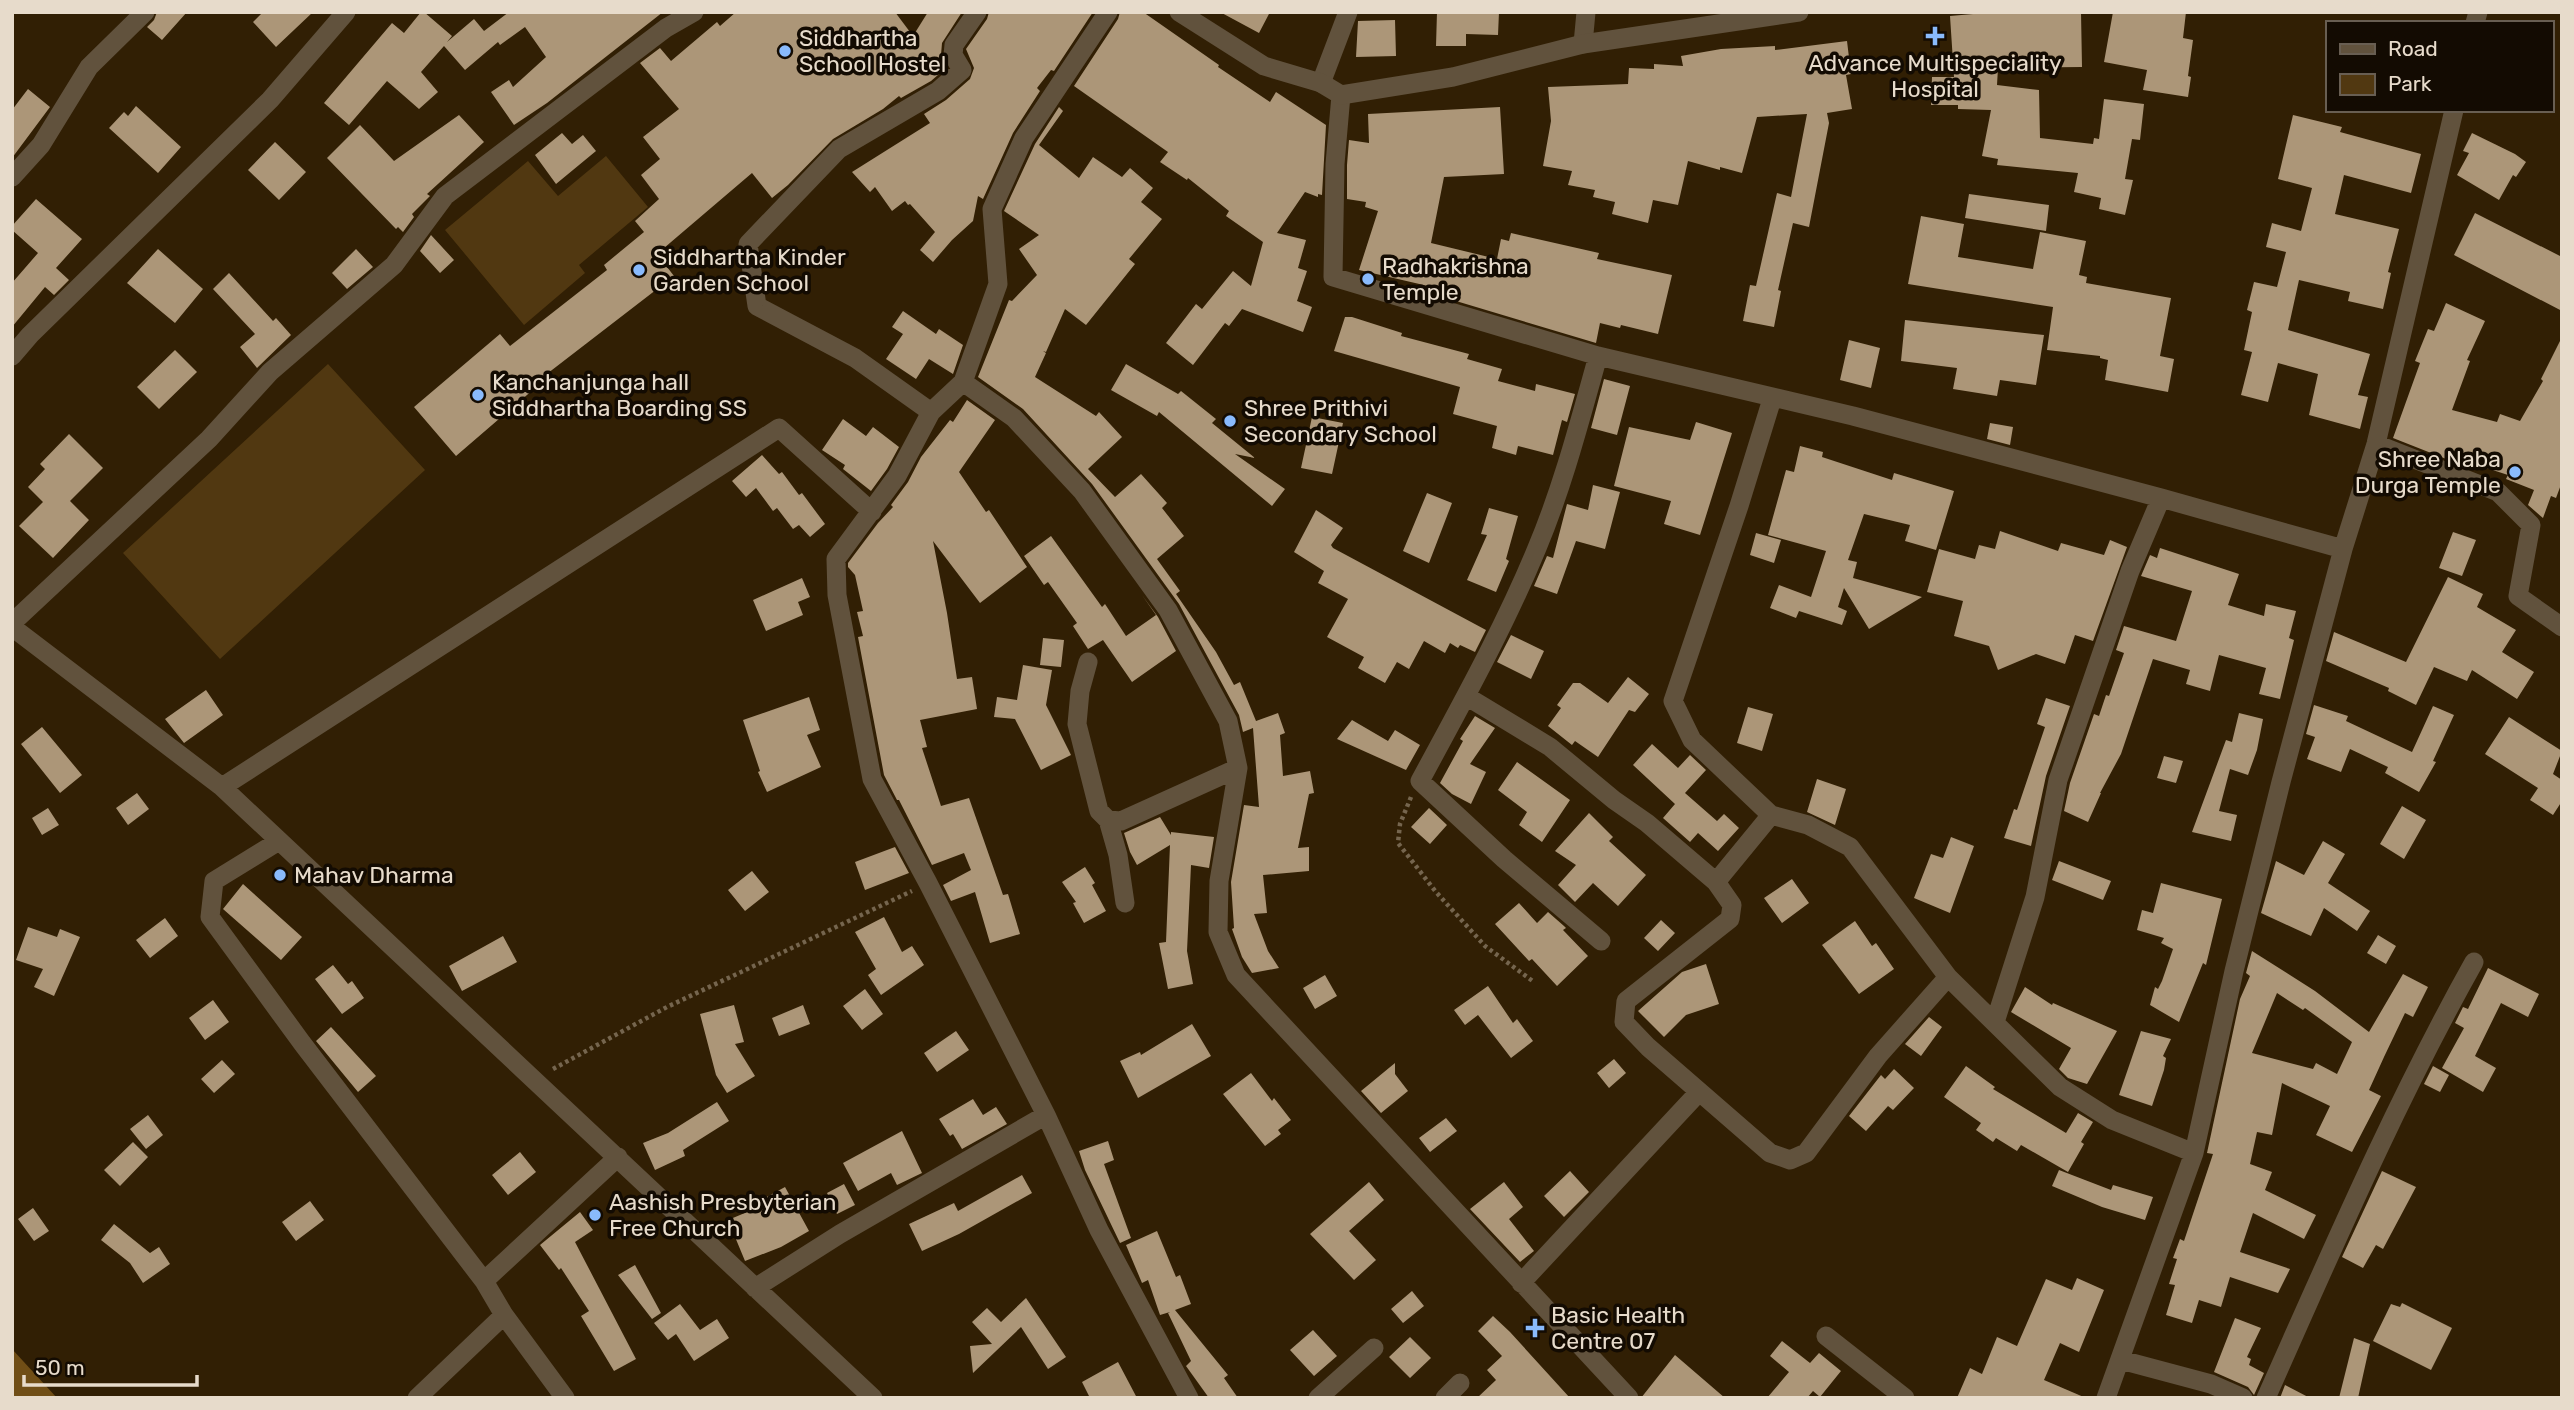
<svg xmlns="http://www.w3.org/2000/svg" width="2574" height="1410" font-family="Rubik,sans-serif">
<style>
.green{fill:#513811}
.forest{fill:#704e16}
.building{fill:#ac9678;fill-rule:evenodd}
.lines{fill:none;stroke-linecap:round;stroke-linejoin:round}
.path{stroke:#75654e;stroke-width:4.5;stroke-dasharray:3.5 3.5;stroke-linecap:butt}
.minor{stroke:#61523d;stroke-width:19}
.tertiary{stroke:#61523d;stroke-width:19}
.poi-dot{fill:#89bafc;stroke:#130b02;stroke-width:2.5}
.labels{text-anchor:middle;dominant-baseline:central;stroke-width:7;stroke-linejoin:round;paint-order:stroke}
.poi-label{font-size:23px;fill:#e7dbcb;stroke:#130b02;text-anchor:start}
</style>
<rect width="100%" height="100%" fill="#311f04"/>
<path class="green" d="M606,156L648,207L579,265L585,273L524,325L445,230L528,161L558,196Z
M328,364L425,470L220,659L123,553Z"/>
<path class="forest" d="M12,1349L57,1398H12Z"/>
<path class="building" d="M157,12H187L162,40L147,27L154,20Z
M263,12H313L276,47L253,22Z
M421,12H424L452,36L447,42L474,19L484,31L509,12H663L547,103L514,125L491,92L509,80L513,87L546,57L525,27L500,45L498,42L465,70L444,46L421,72L438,92L419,109L387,81L349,125L324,103L392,23L404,33Z
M736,12H895L913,36L928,12H962L942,43L941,55L946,68L931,81L901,98L899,96L883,109L833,139L788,185L772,198L752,173L657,254L674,276L539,380L541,383L456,456L414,407L500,334L510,346L607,270L604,265L644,232L635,221L659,199L641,175L660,159L643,137L679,109L640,63L660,48L671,61L717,22L720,26Z
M989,12H1093L1054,71L1051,70L1037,88L1040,91L1013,133L983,199L978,196L973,221L952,240L933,262L920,250L935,232L910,204L908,205L905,201L892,211L875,187L870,192L852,172L930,123L924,114L946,100L970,79L974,68L966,49L987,19Z
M1120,12H1143L1219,65L1218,67L1270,102L1276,92L1326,125L1322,195L1318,194V197L1305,192L1277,233L1306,240L1298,268L1307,271L1297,301L1312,307L1303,332L1242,309L1229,326L1225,323L1193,365L1166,343L1196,304L1202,309L1233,271L1251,286L1263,242L1226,216L1229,211L1188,178L1187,180L1160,162L1168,152L1074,86L1118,19Z
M1220,12H1270L1259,33Z
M1437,12H1499L1498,35L1466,34V46H1436Z
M1996,12H2081L2082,67L1998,68L1997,85L2039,90L2040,138L2093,144L2094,138L2099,139L2104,99L2144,104L2140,140L2132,139L2125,179L2133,180L2125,215L2099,209L2101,198L2074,192L2078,173L1997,165L1998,159L1982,156L1991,110L1958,109V105H1931L1932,77H1954L1950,16Z
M2113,12H2186L2183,38L2193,40L2188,76L2191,77L2188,97L2143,90L2147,70L2104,62Z
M1395,20L1396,56L1356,57L1358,21Z
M1847,41L1851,74L1846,75L1852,109L1827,113L1829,123L1809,227L1793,223L1778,290L1781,291L1774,327L1743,321L1750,285L1756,286L1777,193L1791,197L1807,114L1757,117L1742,173L1720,167V170L1688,161L1678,205L1653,200L1648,223L1612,214L1615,202L1593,197L1595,190L1568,185L1572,171L1543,166L1551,121L1548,87L1628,84L1629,68L1654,69V64L1683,66L1681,56L1721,49L1775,46V50Z
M28,89L50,107L12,158V110Z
M136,106L181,147L158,173L109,128L124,112L128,116Z
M1059,107L1063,111L1039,145L1079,178L1093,157L1122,177L1130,168L1153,188L1141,202L1162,219L1129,259L1135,264L1086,325L1065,309L1046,352L1043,351L1046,353L1035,377L1096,416L1099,412L1122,437L1088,469L1115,497L1141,474L1167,503L1162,508L1184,536L1157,559L1180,591L1176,594L1216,652L1234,685L1240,682L1256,721L1278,713L1285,733L1280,735L1283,776L1310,771L1314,793L1309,794L1298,848L1309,847V871L1263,875L1267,913L1254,914L1268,951L1279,968L1252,973L1242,957L1232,929L1234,928L1231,882L1244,805L1259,807L1253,728L1243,732L1239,715L1179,604L1092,484L1023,409L978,377L1009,300L1012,301L1037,275L1019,249L1039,235L1004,211L1035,144Z
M1500,107L1504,174L1444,177L1431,243L1497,259L1501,239L1509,241L1511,233L1599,253L1597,259L1672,275L1658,334L1621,325L1620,328L1600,323L1596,343L1426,292L1428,286L1359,270L1378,211L1365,207L1366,202L1347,199V165L1349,140L1369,143L1368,114Z
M459,115L484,142L427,194L430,196L412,214L414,217L403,232L398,227L396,229L327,158L360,125L394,161Z
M2293,115L2342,127L2340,132L2421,154L2411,193L2344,175L2335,214L2399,229L2388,272L2391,273L2383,309L2348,301L2350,292L2299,280L2288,330L2370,354L2358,395L2368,397L2360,429L2309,415L2318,374L2278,363L2268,402L2241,395L2252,352L2244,350L2252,312L2247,310L2254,282L2277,287L2286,252L2266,247L2272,223L2301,231L2312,188L2278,179Z
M562,133L572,144L583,135L596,151L556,184L535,155Z
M2472,133L2515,154L2526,162L2516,177L2513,175L2499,200L2457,175L2469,153L2463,151Z
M275,142L306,172L279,200L248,170Z
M1969,194L2049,205L2046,231L1965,218Z
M36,199L82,239L56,268L69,280L54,295L45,287L12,327V283L38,253L12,230V226Z
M2475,213L2562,257V311L2454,255Z
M1921,216L1964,224L1958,257L2033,269L2040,232L2086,241L2079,275L2087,277L2086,283L2171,298L2160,356L2174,359L2168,392L2105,380L2108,360L2100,358V356L2047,350L2053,307L1908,284Z
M431,235L454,260L440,273L420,251Z
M158,249L203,289L175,323L127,283Z
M356,249L373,267L347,289L332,273Z
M229,273L273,321L276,318L291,335L257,368L240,347L255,334L213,289Z
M2446,303L2485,321L2467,360L2470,361L2452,410L2497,422L2500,414L2520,421L2543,381L2541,379L2562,337V482L2556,498L2551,496L2543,518L2528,505L2534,490L2506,479L2508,475L2465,461L2464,466L2393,438L2420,363L2415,361L2428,329L2434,331Z
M903,311L936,334L939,329L963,345L953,374L929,359L916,379L886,359L903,334L892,327Z
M1345,317H1352L1402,333L1401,336L1469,354L1467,359L1502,369L1498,381L1535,391L1536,384L1575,394L1567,422L1562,420L1553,455L1518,446L1516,455L1492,448L1497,426L1453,414L1460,387L1334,351Z
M1905,320L2044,335L2036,385L2000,380L1997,396L1953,389L1957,368L1901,361Z
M1849,340L1880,348L1871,388L1840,380Z
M175,350L197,372L159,409L137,387Z
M1126,364L1178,394L1181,391L1216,419L1212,423L1255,458L1235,454L1285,489L1272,506L1159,412L1157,416L1111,390Z
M1604,379L1630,386L1617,435L1591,428Z
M967,400L995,420L959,472L986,512L989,510L1027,567L980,603L933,541L947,613L957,679L972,677L977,709L920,720L927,747L922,748L941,806L969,798L1003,895L1008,894L1020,934L990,943L975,892L951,901L943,885L971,870L964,853L932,865L899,800H897L884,775L858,637L863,636L857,612L863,611L855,575L848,567V563L878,523L893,507L891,505L908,482L921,457L950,420L953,422Z
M1312,417L1343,423L1332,474L1301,468Z
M843,419L866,436L873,427L899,447L887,469L871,491L843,469L845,465L822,450Z
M1696,422L1732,433L1700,535L1664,524L1671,501L1614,486L1629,427L1690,440Z
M1990,423L2013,427L2010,445L1987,439Z
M69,434L103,468L70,501L89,520L53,558L19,526L43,502L28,487L45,469L40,464Z
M1800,446L1823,452L1822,457L1892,480L1894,473L1954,491L1936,550L1905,541L1910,525L1864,514L1848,560L1857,562L1853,578L1922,597L1869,629L1844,588L1838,607L1847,611L1842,625L1799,611L1796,618L1770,608L1779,585L1811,597L1826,551L1768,535L1786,470L1794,472Z
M762,455L779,474L782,472L799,495L802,493L825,524L810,537L799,525L793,529L777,508L773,511L756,488L746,497L732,481Z
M1593,485L1620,492L1605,549L1576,541L1557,594L1534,586L1547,556L1553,558L1567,504L1588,510Z
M1427,493L1452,503L1429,563L1403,551Z
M1489,508L1518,516L1506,559L1509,561L1496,592L1467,580L1487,535L1481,534Z
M1316,510L1343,528L1331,545L1333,548L1486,630L1475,652L1460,645L1458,648L1450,643L1445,653L1424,641L1409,669L1397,662L1385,683L1358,668L1364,657L1327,637L1348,599L1318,583L1324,571L1294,552Z
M2000,531L2058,551L2061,543L2104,555L2110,540L2127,547L2093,641L2075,635L2065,664L2036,654L1998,670L1989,646L1954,636L1963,601L1927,592L1939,549L1975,559L1979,545L1995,549Z
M2453,532L2476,540L2462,576L2439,568Z
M1756,533L1781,540L1774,563L1750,555Z
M1051,536L1102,607L1105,604L1126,636L1156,615L1142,595L1158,617L1176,651L1132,682L1103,640L1088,649L1073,626L1077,623L1048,582L1044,585L1024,556Z
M2160,548L2239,574L2228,605L2264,616L2266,604L2296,611L2289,638L2294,640L2280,699L2259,694L2266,668L2219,655L2210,691L2186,684L2190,670L2153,659L2121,754L2100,793H2101L2088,822L2064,811L2070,783L2094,714L2099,716L2106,695L2109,696L2124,653L2116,650L2124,626L2176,641L2192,591L2141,576L2150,555L2157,558Z
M2448,577L2483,594L2477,607L2516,630L2502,652L2534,672L2517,699L2472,670L2467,681L2434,667L2416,705L2388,691L2389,688L2326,661L2334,632L2406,662Z
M802,578L810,597L798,602L803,615L766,631L753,600Z
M1511,635L1544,651L1531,679L1497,662Z
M1043,638L1064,640L1061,667L1040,665Z
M1023,665L1052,670L1046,705L1071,755L1041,770L1015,719L994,717L997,697L1017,700Z
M1628,677L1649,694L1635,712L1629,710L1598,757L1575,741L1572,745L1548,726L1561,708L1557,705L1573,683H1580L1608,703Z
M206,690L223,715L184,743L165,719Z
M809,697L820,730L807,735L821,767L767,792L758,772L760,771L743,720Z
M2046,698L2070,706L2046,776L2031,846L2004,838L2014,809L2017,810L2045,727L2037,724Z
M2314,705L2348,716L2346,721L2412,752L2433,706L2454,715L2433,761L2436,762L2419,792L2385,773L2388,767L2350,749L2341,772L2307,759L2315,737L2306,734Z
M1748,707L1773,714L1762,751L1737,743Z
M2239,713L2263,719L2257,750L2248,775L2230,769L2219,811L2237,815L2231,841L2192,832L2226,740L2232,742Z
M1475,716L1495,728L1470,764L1486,772L1471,804L1452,794L1440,783L1463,741L1460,739Z
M2509,717L2562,751L2553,774L2562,780V801L2553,815L2530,800L2538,788L2485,754Z
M1352,720L1388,741L1395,730L1420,745L1406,770L1337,739Z
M42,727L82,775L60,793L21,744Z
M1652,744L1678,768L1690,755L1706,770L1685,793L1717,821L1724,814L1739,828L1718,851L1698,833L1690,842L1663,818L1675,804L1633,765Z
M2164,756L2183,761L2176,783L2157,778Z
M1517,762L1570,800L1542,842L1519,825L1527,812L1498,790Z
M1817,779L1846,789L1835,825L1807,812Z
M137,793L149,809L128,825L116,808Z
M2402,806L2426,820L2404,859L2380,844Z
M48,808L59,825L42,835L32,818Z
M1429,808L1447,825L1430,844L1411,827Z
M1589,813L1613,837L1609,841L1646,875L1618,906L1593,883L1575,902L1558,885L1576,865L1555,851Z
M1160,817L1171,835V832L1214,837L1209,868L1191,865L1187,951L1193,984L1168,989L1159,943L1166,942L1170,845L1137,865L1130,852L1124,833Z
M1951,837L1974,846L1950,913L1914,898L1931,854L1943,858Z
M2323,841L2345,854L2328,883L2370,911L2357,931L2324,908L2311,936L2261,913L2276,861L2304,875Z
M895,847L909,873L865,890L855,862Z
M2059,861L2111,881L2103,900L2052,880Z
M1085,867L1095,883L1092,885L1106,911L1084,923L1073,903L1076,902L1062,882Z
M752,871L769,892L745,911L728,890Z
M1792,879L1809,903L1782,923L1764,898Z
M2161,883L2222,899L2206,965L2203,963L2179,1022L2150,1005L2155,987L2158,989L2162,981L2173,949L2161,943L2164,938L2137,930L2142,910L2153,913Z
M243,884L302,937L281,960L223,909Z
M1519,903L1537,923L1548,912L1564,926L1566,928L1563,930L1588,956L1557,986L1532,959L1529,961L1495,924Z
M884,917L902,952L912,946L924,965L881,995L868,975L876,969L855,932Z
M165,918L178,936L150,958L136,940Z
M1661,920L1675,933L1658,951L1644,938Z
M1855,921L1872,946L1876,943L1894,969L1859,994L1822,945Z
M28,927L57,937L60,929L80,937L54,996L34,987L43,969L16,960Z
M2378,935L2396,946L2386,964L2367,953Z
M503,936L517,962L462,991L449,966Z
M2252,951L2315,991L2369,1032L2403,974L2428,987L2413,1017L2405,1013L2384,1057L2369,1090L2381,1096L2352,1152L2316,1135L2330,1106L2282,1083L2272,1135L2257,1132L2250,1164L2272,1172L2265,1190L2316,1215L2304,1239L2253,1213L2240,1252L2290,1269L2278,1293L2230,1277L2221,1307L2199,1300L2192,1323L2166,1315L2175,1285L2169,1284L2177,1259L2173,1258L2180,1239L2184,1241L2213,1154L2207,1153L2240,999L2250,976L2246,973ZM2277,993L2303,1010L2305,1008L2352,1042L2337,1074L2316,1063L2313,1069L2252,1053Z
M1706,964L1719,1004L1686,1015L1664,1037L1638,1011L1682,972Z
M333,965L348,984L352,981L364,998L342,1014L315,979Z
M2488,968L2539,994L2528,1017L2501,1003L2475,1056L2496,1068L2483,1092L2442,1068L2464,1028L2455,1023L2463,1007L2468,1009Z
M1325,975L1337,996L1315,1009L1303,988Z
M1488,986L1513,1023L1517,1019L1533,1041L1511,1058L1478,1015L1465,1025L1454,1010Z
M2025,987L2052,1005L2053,1003L2117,1031L2087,1084L2068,1078L2059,1069L2071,1048L2011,1012Z
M865,989L883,1014L862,1030L843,1006Z
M213,1000L229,1022L205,1040L189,1018Z
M734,1005L744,1042L735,1044L755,1076L727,1093L716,1075L700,1014Z
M803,1005L810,1024L779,1036L772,1018Z
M1929,1017L1942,1027L1921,1056L1905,1044Z
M1192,1024L1211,1056L1138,1098L1120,1061L1140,1052L1141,1055Z
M331,1027L376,1076L358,1092L316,1041Z
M956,1031L969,1050L937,1072L924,1053Z
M2141,1031L2171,1039L2163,1056L2166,1058L2164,1070L2152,1106L2119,1095Z
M1614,1059L1626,1073L1609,1088L1597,1073Z
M222,1060L235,1074L214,1093L201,1079Z
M1395,1063V1074L1408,1091L1381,1113L1361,1091Z
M1966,1066L1995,1087L1993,1089L2066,1133L2078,1113L2093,1122L2081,1142L2084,1144L2068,1172L2021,1145L2017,1151L1996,1138L1993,1142L1976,1130L1981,1123L1944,1097Z
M2433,1066L2449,1075L2440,1092L2424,1084Z
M1894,1069L1914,1088L1893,1110L1888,1106L1866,1131L1849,1116L1881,1075L1885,1079Z
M1251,1073L1272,1101L1274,1098L1291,1120L1278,1130L1281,1134L1265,1146L1223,1094Z
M973,1099L983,1115L996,1107L1007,1124L962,1149L953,1134L950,1136L939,1119Z
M717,1102L729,1121L683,1150L685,1156L655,1170L643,1143L668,1133Z
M148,1115L163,1135L146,1149L130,1129Z
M1446,1118L1457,1131L1430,1152L1419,1138Z
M902,1131L922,1173L897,1185L891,1173L858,1191L843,1163Z
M1108,1141L1114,1160L1104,1164L1131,1238L1120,1243L1085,1170L1079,1151Z
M133,1142L148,1157L120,1186L104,1170Z
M520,1152L536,1172L508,1195L492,1175Z
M2059,1170L2111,1190L2113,1185L2153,1197L2145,1220L2102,1207L2052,1186Z
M1570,1171L1589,1192L1564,1217L1544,1196Z
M2382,1171L2416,1187L2383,1249L2376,1245L2363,1268L2342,1257Z
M1022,1175L1032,1193L959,1234L922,1251L909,1224L954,1203L958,1211Z
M1369,1182L1384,1200L1349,1231L1376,1260L1354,1280L1310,1234Z
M1504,1182L1523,1207L1509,1219L1534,1251L1520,1262L1470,1209Z
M844,1184L855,1205L837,1214L827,1193Z
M785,1187L809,1231L781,1247L745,1261L728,1220L764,1205L761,1200Z
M310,1201L324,1220L296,1241L282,1222Z
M33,1208L49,1231L34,1241L18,1219Z
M580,1212L593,1230L575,1242L636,1359L614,1371L581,1316L589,1311L561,1268L559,1270L540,1245Z
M114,1224L150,1253L159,1247L170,1264L143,1283L130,1263L101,1240Z
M1157,1231L1176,1277L1180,1275L1191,1304L1175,1310L1228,1375L1224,1378L1238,1398H1209L1186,1366L1191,1361L1168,1313L1170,1312L1160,1315L1148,1280L1142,1283L1126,1245Z
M635,1265L661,1313L652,1319L618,1275Z
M2077,1278L2104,1290L2079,1352L2060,1343L2044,1380L2086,1398H1957L1970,1368L1982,1374L1997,1337L2017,1346L2046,1279L2072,1290Z
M1412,1291L1424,1306L1403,1323L1391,1309Z
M1026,1298L1066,1357L1048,1369L1021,1327L973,1373L970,1346L992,1344L972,1322L987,1308L1001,1322Z
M2402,1303L2452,1328L2431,1370L2373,1341L2391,1304L2400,1307Z
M680,1304L700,1330L717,1319L729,1338L694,1361L676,1334L668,1340L654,1323Z
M1493,1316L1510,1332L1570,1398H1477L1496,1380L1487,1370L1502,1356L1478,1331Z
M2235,1318L2261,1328L2247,1357L2251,1359L2249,1365L2264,1373L2254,1395L2248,1387L2214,1372Z
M1313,1330L1337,1356L1314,1376L1290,1350Z
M1410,1337L1431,1358L1410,1378L1389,1357Z
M2354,1338L2370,1344L2358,1398H2339Z
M1782,1341L1810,1363L1819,1353L1841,1371L1820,1397L1813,1391L1807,1398H1767L1789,1372L1770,1356Z
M1675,1355L1725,1398H1641Z
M1118,1362L1137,1398H1090L1082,1382Z
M2285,1385L2310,1398H2280Z"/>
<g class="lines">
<path class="path" d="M1411,797L1400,824L1398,843L1436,892L1485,946L1534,982
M553,1069L667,1007L912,891"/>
<path class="minor" d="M1108,12L1024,138L992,209L998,284L963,382L931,412L897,476L836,559L837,595L872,779L928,883L1046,1115L1099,1230L1189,1398
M2475,23L2478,12
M1583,44L1586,12
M1321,83L1348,12
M1341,95L1335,164L1333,277L1598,356L1853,416L2161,498L2343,549
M12,177L41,145L89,67L145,12
M12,356L30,335L270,100L346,12
M1598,356C1580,420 1563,486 1537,548C1504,628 1461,705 1420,781L1504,859L1601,941
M963,382L1014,418L1082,491L1168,610L1228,721L1238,768L1219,881L1218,932L1236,975L1629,1398
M1772,399L1739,506L1673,701L1692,740L1771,815L1808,825L1850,847L1948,977L2060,1087L2112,1120L2194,1153
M931,412L855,358L757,306L748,244L839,149L938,91L962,70L953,55L954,45L977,12
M2376,444L2498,492L2531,525L2518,596L2562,627
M12,623L209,439L270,372L394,265L445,196L666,28L694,12
M12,627L222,787L873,1398
M1088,662L1080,691L1077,724L1099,811L1108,820L1121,821L1238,768
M1466,696L1550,747L1614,800L1647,823L1716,882L1732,905L1730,919L1626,1001L1624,1022L1648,1047L1770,1153L1790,1160L1806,1153L1878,1056L1948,977
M222,787L779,428L872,512
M1108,820L1118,855L1125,903
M279,841L214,881L210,917L302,1043L484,1281
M1716,882L1771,815
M1995,1022L2035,897L2058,780L2130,571L2161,498
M1521,1283L1699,1092
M755,1288L840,1234L1046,1115
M1826,1336L1905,1398
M2121,1360L2211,1384L2243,1398
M417,1398L504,1315
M565,1398L504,1315L484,1281L618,1157
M1318,1398L1374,1348
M1445,1398L1460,1383
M2106,1398L2194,1153L2234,971L2281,782L2343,549L2376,444L2454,110
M2266,1398C2332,1250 2395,1103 2474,962"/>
<path class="tertiary" d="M1179,12L1264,66L1321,83L1341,95L1453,77L1583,44L1799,12"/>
</g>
<g class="poi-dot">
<path d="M1931.5 25.5h7v7h7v7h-7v7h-7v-7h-7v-7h7z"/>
<circle cx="785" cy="51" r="7"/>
<circle cx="639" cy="270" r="7"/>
<circle cx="1368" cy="279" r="7"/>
<circle cx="478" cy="395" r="7"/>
<circle cx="1230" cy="421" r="7"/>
<circle cx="2515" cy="472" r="7"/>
<circle cx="280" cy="875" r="7"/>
<circle cx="595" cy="1215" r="7"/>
<path d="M1531.5 1317.5h7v7h7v7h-7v7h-7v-7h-7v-7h7z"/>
</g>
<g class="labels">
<g class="poi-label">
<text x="799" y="38">Siddhartha<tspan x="799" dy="26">School Hostel</tspan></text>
<text x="1935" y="63" text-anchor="middle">Advance Multispeciality<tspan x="1935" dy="26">Hospital</tspan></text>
<text x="653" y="257">Siddhartha Kinder<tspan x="653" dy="26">Garden School</tspan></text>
<text x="1382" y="266">Radhakrishna<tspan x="1382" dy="26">Temple</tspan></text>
<text x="492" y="382">Kanchanjunga hall<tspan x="492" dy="26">Siddhartha Boarding SS</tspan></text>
<text x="1244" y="408">Shree Prithivi<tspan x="1244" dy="26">Secondary School</tspan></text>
<text x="2501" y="459" text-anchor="end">Shree Naba<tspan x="2501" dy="26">Durga Temple</tspan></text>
<text x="294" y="875">Mahav Dharma</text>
<text x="609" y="1202">Aashish Presbyterian<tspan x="609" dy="26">Free Church</tspan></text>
<text x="1551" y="1315">Basic Health<tspan x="1551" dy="26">Centre 07</tspan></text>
</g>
</g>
<rect width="2574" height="1410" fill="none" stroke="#e7dbcb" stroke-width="28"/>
<rect x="2326" y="21" width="228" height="91" fill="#130b02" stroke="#685e52" stroke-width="2"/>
<rect x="2340" y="44" width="35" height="10" fill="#61523d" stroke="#685e52" stroke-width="2"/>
<text x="2388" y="56" font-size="21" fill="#e7dbcb">Road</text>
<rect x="2340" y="74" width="35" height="21" fill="#513811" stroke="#685e52" stroke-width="2"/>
<text x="2388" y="91" font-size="21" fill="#e7dbcb">Park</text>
<path d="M24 1375v10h173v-10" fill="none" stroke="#e7dbcb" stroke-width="3.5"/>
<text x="35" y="1375" font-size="21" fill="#e7dbcb" stroke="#130b02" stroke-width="5" paint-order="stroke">50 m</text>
</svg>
